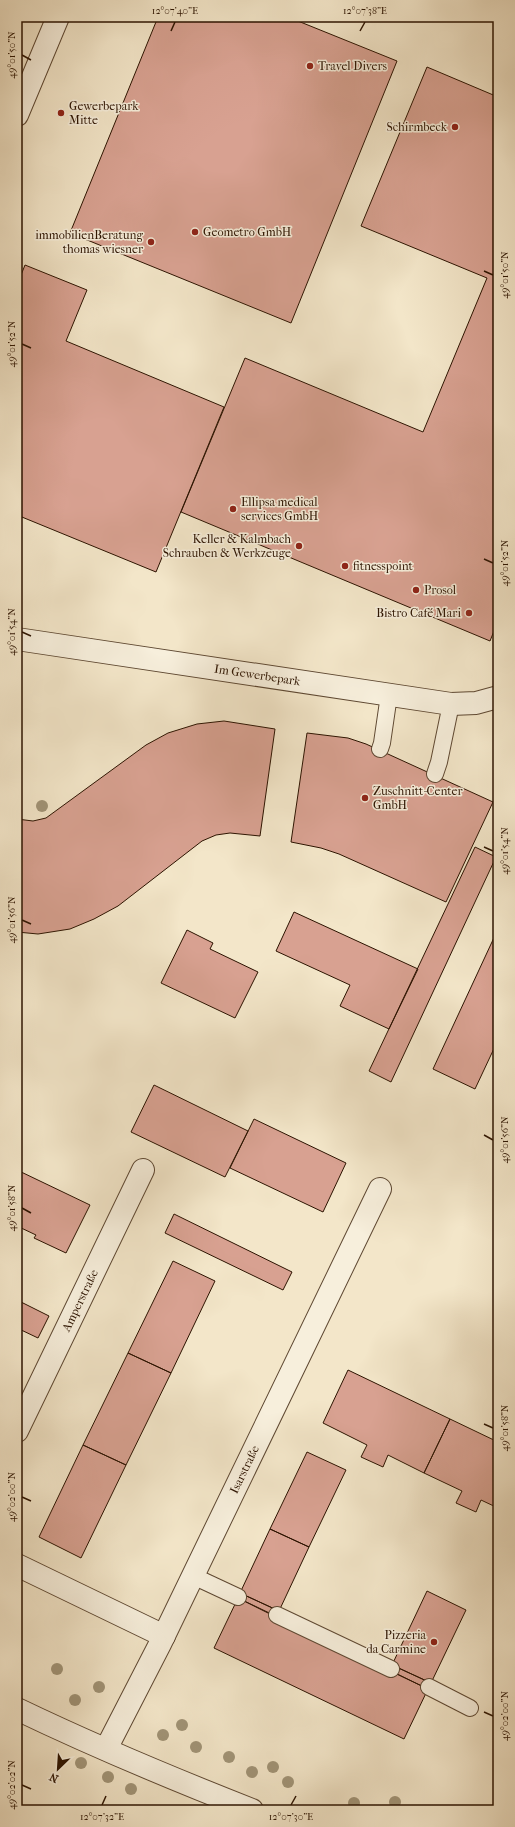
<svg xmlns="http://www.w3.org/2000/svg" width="515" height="1827" font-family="'IM FELL French Canon',serif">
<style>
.building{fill:#d8a191;stroke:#2c1300}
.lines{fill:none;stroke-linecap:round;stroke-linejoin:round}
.service-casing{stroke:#5e4832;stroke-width:18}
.minor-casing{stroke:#5e4832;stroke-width:24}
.tertiary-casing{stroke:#5e4832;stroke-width:24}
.service{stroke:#f7efdc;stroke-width:16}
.minor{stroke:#f7efdc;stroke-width:22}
.tertiary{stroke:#f7efdc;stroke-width:22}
.tree{fill:#a19477}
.ticks{fill:none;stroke:#2c1300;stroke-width:1.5}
.poi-dot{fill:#8f2418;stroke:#f7efdc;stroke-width:1.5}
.labels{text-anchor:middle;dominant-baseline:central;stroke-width:3;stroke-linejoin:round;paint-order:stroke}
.poi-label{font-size:12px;fill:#2c1300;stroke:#f7efdc;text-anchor:start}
.street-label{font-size:12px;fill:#2c1300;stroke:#f7efdc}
.neatline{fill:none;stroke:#2c1300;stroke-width:1.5}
.ticks-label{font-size:10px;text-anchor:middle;fill:#2c1300}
</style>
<rect width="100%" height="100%" fill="#f3e6c9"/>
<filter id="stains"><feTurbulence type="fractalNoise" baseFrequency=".005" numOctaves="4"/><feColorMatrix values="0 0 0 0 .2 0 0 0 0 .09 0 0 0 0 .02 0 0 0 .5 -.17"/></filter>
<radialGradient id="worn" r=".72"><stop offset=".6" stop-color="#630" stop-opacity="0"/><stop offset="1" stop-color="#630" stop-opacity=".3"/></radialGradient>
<path class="building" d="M158,17H288L397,61L291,323L70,233Z
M427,67L498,97V621L490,641L181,512L245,358L423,432L487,278L361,226Z
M25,265L87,290L66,341L224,407L156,572L17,515V285Z
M224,721L275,729L260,836L230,833L216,835L202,841L118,906L94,919L70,929L38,934L17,932V819L33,821L46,818L146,745L168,733L197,724Z
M307,733L348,738L366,744L493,802L446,902L339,854L321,848L291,842Z
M475,847L496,857L391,1082L369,1071Z
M294,912L418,969L389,1029L340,1006L350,985L276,951Z
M498,929V1040L475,1089L433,1069Z
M187,930L213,943L210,949L258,972L235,1018L161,983Z
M154,1085L248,1131L225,1177L131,1132Z
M254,1119L346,1163L323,1212L230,1168Z
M17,1170L90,1205L66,1253L34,1238L36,1235L17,1226Z
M174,1214L292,1272L283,1290L165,1233Z
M173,1261L215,1281L171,1373L128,1353Z
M17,1300L49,1316L38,1338L17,1328Z
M128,1353L171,1373L126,1465L83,1445Z
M348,1370L450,1419L424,1473L388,1455L383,1467L361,1457L367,1445L323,1423Z
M450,1419L498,1442V1508L481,1500L476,1512L456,1503L462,1491L424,1473Z
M83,1445L126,1465L81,1558L39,1537Z
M307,1452L346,1470L309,1547L270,1529Z
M270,1529L309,1547L279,1611L240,1593Z
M427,1591L466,1610L431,1683L392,1665Z
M240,1593L279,1611L276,1617L238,1598Z
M238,1598L428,1689L404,1739L214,1648Z
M392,1665L431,1683L428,1689L391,1671Z"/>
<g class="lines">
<defs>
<path id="service" d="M380,749L382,743L389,695
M435,774L439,762L451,704
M193,1576L238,1597
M277,1615L391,1669
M429,1687L470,1708"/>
<g id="minor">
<path d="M17,115L58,17"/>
<path id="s1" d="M17,639L451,704L476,703L498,697"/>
<path id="s2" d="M17,1431L143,1170"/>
<path d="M17,1565L164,1636"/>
<path id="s3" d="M106,1749L160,1644L380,1189"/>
</g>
<path id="tertiary" d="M17,1709C94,1746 173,1779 252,1810"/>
</defs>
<use href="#service" class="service-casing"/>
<use href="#minor" class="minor-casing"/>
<use href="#tertiary" class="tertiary-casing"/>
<use href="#service" class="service"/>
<use href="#minor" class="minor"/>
<use href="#tertiary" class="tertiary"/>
</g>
<g class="tree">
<circle cx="42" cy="806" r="6"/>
<circle cx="57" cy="1669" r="6"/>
<circle cx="99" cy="1687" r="6"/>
<circle cx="75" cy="1700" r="6"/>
<circle cx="182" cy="1725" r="6"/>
<circle cx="163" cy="1735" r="6"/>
<circle cx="196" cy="1747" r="6"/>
<circle cx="229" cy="1757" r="6"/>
<circle cx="81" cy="1763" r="6"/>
<circle cx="273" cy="1767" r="6"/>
<circle cx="252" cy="1772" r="6"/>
<circle cx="108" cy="1777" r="6"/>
<circle cx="288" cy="1782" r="6"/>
<circle cx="131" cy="1789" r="6"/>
<circle cx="395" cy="1802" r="6"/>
<circle cx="354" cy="1803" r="6"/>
</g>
<path class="ticks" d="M171,31L175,22M360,31L365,22M22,55L31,60M484,271L493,275M22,344L31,348M484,559L493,563M22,632L31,636M484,847L493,851M22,920L31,924M484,1135L493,1140M22,1208L31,1213M484,1424L493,1428M22,1497L31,1501M484,1712L493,1716M22,1785L31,1789M102,1805L106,1796M291,1805L296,1796"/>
<g class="poi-dot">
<circle cx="310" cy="66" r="4"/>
<circle cx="61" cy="113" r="4"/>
<circle cx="455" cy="127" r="4"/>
<circle cx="195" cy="232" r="4"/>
<circle cx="151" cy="242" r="4"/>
<circle cx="233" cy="509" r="4"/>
<circle cx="299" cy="546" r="4"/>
<circle cx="345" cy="566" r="4"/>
<circle cx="416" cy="590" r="4"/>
<circle cx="469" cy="613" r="4"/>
<circle cx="365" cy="798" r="4"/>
<circle cx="434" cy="1642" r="4"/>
</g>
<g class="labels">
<g class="poi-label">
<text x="318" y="66">Travel Divers</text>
<text x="69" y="106">Gewerbepark<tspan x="69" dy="14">Mitte</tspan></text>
<text x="447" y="127" text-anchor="end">Schirmbeck</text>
<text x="203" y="232">Geometro GmbH</text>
<text x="143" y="235" text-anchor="end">immobilienBeratung<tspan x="143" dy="14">thomas wiesner</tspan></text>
<text x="241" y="502">Ellipsa medical<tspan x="241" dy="14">services GmbH</tspan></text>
<text x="291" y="539" text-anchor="end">Keller &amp; Kalmbach<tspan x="291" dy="14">Schrauben &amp; Werkzeuge</tspan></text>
<text x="353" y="566">fitnesspoint</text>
<text x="424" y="590">Prosol</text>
<text x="461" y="613" text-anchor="end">Bistro Café Mari</text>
<text x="373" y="791">Zuschnitt-Center<tspan x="373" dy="14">GmbH</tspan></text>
<text x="426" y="1635" text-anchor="end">Pizzeria<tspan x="426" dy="14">da Carmine</tspan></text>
</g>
<g class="street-label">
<text stroke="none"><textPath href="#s1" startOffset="243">Im Gewerbepark</textPath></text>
<text stroke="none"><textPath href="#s2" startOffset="145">Amperstraße</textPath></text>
<text stroke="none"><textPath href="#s3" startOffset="312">Isarstraße</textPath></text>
</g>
</g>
<rect width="515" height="1827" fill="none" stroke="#f3e6c9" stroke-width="44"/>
<g transform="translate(58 1769) rotate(205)" stroke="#f7efdc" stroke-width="3" paint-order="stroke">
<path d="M0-3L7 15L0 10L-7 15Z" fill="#2c1300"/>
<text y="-6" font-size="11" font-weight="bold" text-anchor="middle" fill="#2c1300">N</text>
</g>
<rect x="22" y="22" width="471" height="1783" class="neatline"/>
<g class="ticks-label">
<text x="175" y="14">12°07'40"E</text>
<text x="365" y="14">12°07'38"E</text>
<text transform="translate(11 55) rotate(-90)" y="4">49°01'50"N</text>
<text transform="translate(504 275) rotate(-90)" y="4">49°01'50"N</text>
<text transform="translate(11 344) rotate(-90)" y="4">49°01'52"N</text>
<text transform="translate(504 563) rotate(-90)" y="4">49°01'52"N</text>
<text transform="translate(11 632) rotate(-90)" y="4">49°01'54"N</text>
<text transform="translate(504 851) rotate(-90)" y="4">49°01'54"N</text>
<text transform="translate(11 920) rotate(-90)" y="4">49°01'56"N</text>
<text transform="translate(504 1140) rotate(-90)" y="4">49°01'56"N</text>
<text transform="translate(11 1208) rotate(-90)" y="4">49°01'58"N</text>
<text transform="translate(504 1428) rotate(-90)" y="4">49°01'58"N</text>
<text transform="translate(11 1497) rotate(-90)" y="4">49°02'00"N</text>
<text transform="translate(504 1716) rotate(-90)" y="4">49°02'00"N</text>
<text transform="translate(11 1785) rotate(-90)" y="4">49°02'02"N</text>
<text x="102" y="1820">12°07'32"E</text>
<text x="291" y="1820">12°07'30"E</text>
</g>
<rect width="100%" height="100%" filter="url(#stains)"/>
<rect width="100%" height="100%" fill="url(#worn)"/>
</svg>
